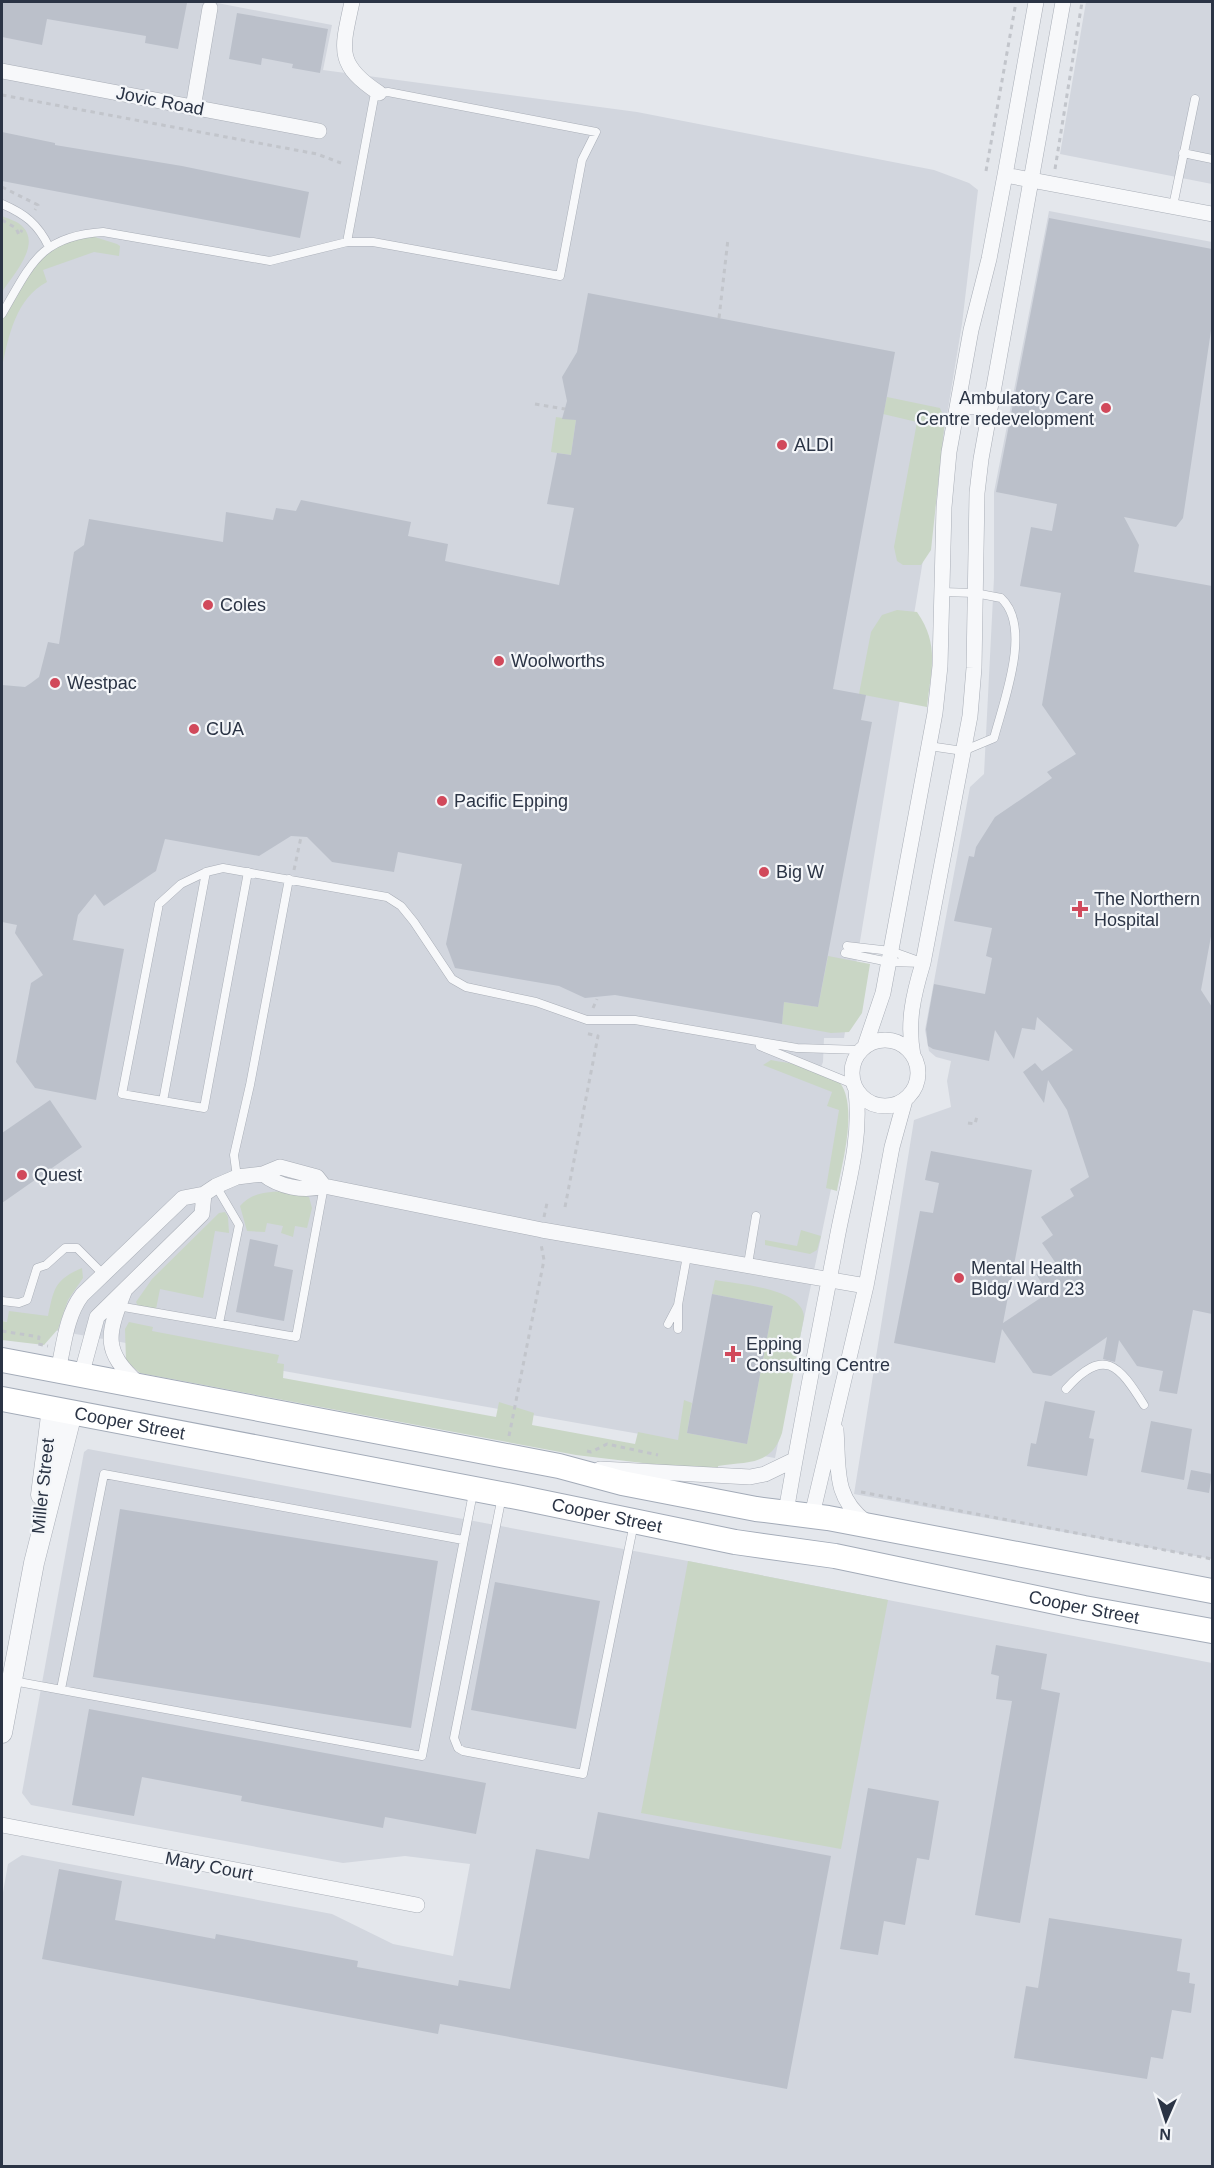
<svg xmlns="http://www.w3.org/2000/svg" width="1214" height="2168" font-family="Helvetica,sans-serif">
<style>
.built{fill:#d2d6de}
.green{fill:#c9d6c5}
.building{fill:#bbc0ca}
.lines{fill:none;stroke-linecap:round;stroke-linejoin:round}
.service-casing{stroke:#a9aeb7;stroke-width:9}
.minor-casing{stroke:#a9aeb7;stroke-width:16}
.tertiary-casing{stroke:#a9aeb7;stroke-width:21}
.primary-casing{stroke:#a3abb8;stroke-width:26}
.path{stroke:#c2c5cb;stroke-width:3;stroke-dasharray:4.5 4.5;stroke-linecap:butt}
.service{stroke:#f7f8fa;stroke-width:8}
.minor{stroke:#f7f8fa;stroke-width:15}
.tertiary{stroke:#f7f8fa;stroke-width:20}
.primary{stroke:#fff;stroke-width:24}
.poi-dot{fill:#d1495b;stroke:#f4f6f9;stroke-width:2}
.labels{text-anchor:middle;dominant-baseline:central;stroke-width:4.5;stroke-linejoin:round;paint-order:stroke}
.street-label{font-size:18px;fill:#2b3445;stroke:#f4f6f9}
.poi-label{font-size:18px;fill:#2b3445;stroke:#f4f6f9;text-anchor:start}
</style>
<rect width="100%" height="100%" fill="#e4e7ec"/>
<path class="built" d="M2,2H212L332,25L323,70L637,112L934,170L969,183L978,190L962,324L844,1038H824L823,1062L814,1084L833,1092L846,1117L775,1458L2,1321Z
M1086,2H1212V184L1060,154Z
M1049,211L1212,242V1559L854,1494L914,1120L951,1107L947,1081L951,1061L936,1057L929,1051L925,1030L970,787L984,774L994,578V492Z
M88,1449L688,1561L1212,1663V2166H2V1898L8,1864L22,1855L332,1914L393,1944L453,1956L470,1864L405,1856L343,1863L31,1805L22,1793L84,1452Z"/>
<path class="green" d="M2,216C9,219 19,222 23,227C41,246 12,276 2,292Z
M82,233L117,244L120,246L119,256L94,252L43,270L47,282C16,298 8,337 2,368V321L20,283L35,259Z
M887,397L940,408L945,420L931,550L921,565H903L897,561L894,547L917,422L883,414Z
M556,417L576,420L571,455L551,452Z
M897,610L917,612C940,645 931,670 927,707L859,694L871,632L882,615Z
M828,956L870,964L862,1013L849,1032L831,1033L782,1024L784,1002L818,1007Z
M771,1060C791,1064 818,1066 835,1078C861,1097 842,1164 837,1191L826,1188L839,1110L827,1106L832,1092L763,1065Z
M286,1191L309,1197L312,1208L307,1228L295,1226L293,1237L281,1233L283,1226L267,1223L265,1232L247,1231L240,1206C252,1192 268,1192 286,1191Z
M225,1212L228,1217L229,1233L215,1231L203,1298L160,1289L156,1309L138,1306L136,1302L152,1279L219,1213Z
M801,1230L821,1236L817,1250L810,1254L765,1245V1240L797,1246Z
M82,1268L83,1278L68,1300L58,1329L44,1345L2,1340V1321L7,1322L9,1311L48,1316C54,1289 54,1280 82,1268Z
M715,1280C737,1284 803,1288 804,1317L782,1433C771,1466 749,1461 718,1466V1472L576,1455L140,1373L126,1361L125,1329L129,1322L153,1327L152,1331L279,1355L277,1363L284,1364L283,1378L496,1417L499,1402L534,1413L532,1425L635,1444L638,1432L678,1440L684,1400L692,1403L687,1433L747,1444L773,1306L712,1294Z
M688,1561L888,1600L841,1849L641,1813Z"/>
<path class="building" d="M2,2H179L187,3L178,49L145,43L146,36L47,19L42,45L2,37Z
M237,13L328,29L320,73L292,68L293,64L262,58L261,65L229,59Z
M2,132L55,143V145L182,166L309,192L300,238L2,181Z
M1049,218L1212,249V324L1183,518L1176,527L1124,517L1139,545L1134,572L1212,586V931L1201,990L1212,1007V1314L1193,1310L1177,1394L1159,1391L1163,1371L1137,1366L1119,1340L1115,1362L1103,1359L1107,1337L1051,1376L1033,1373L1002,1329L995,1363L894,1343L920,1211L933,1213L939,1183L925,1180L931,1151L1032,1170L1003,1323L1048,1293L1036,1274L1055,1262L1042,1243L1053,1235L1041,1217L1074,1196L1070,1189L1089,1177L1067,1110L1048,1080L1044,1103L1023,1072L1035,1063L1042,1071L1073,1050L1037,1017L1035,1030L1022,1028L1014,1059L995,1030L989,1061L933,1049L928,1046L926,1029L934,984L985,994L992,958L986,956L992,928L954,921L969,856L974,857L976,847L995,817L1052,778L1047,772L1076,754L1042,705L1061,593L1020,586L1031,527L1052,531L1057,504L996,492Z
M588,293L895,352L833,689L866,695L861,720L872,722L818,1007L784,1002L782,1024L615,995L585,998L559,986L455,968L446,944L462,864L398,852L394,872L332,862L307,837L291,836L259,856L165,839L156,871L104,906L95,894L78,915L73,940L124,949L96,1100L35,1088L16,1062L31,983L43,975L15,933L17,925L2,922V685L25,687L31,683L39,677L48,642L59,644L74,552L84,545L89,519L223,542L226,512L273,520L276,508L296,511L301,500L411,522L408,536L448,544L445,561L559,585L574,508L547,504L557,453L571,455L576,420L562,419L567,401L562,377L577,352Z
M50,1100L82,1147L2,1203V1133Z
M250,1239L278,1245L274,1266L293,1270L284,1321L236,1312Z
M712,1294L773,1306L747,1444L687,1433Z
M1045,1401L1095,1411L1089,1438L1094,1439L1087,1476L1027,1466L1031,1443L1036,1444Z
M1151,1421L1192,1429L1184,1480L1141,1472Z
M1191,1470L1212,1474L1209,1493L1187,1489Z
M120,1509L438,1561L411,1728L93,1677Z
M495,1582L600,1601L576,1729L471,1710Z
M996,1645L1047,1654L1041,1689L1060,1693L1020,1923L975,1915L1012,1701L996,1699L999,1676L991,1674Z
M89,1709L486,1783L476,1834L385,1817L383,1828L241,1801L242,1796L142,1777L134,1816L72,1805Z
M868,1788L939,1801L929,1860L917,1858L905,1925L884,1921L878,1955L840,1949Z
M598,1812L831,1856L787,2089L440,2024L438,2034L42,1959L59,1869L122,1881L115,1920L215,1939L216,1934L358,1961L357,1967L458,1986L459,1980L510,1989L536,1849L589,1859Z
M1049,1918L1182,1939L1177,1971L1190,1973L1189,1983L1195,1984L1191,2013L1172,2010L1163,2059L1151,2057L1147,2079L1014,2058L1026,1986L1038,1988Z"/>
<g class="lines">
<defs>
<path id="service" d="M1183,153L1212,159
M2,204C25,214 38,224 49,247
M1173,206L1195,99
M2,314C31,264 40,236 103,232L270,261L347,242H373L560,276L582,160L596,132L388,92L379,93L374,98L347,242
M958,399L991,411
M956,410H983
M929,746L963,751L994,738C1003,703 1033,627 1001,598L975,593L942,592
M248,872L204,1108L122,1094L159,904L181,884L206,872L223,868L387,897L401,906L414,922L452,979L466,987L536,1002L587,1020H635L797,1048L861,1050
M847,946L891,951L916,960
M845,953L889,962L923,963
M760,1046L853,1084
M163,1101L206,872
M237,1177L234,1155L250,1085L289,879
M216,1186L239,1225L219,1323
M748,1264L756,1216
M2,1301L19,1303L27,1300L37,1268L46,1265L65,1248H77L103,1274
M118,1306L296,1337L324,1186
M668,1324L678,1305
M678,1329V1305L687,1256
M1066,1389C1104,1346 1119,1365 1144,1405
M502,1496L454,1738L458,1748L463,1751L583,1774L634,1523
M13,1681L422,1756L473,1493
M61,1689L104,1474L463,1540"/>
<path id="minor" d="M352,2C342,49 335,64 379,93
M2,71L319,131
M193,108L210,8
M1005,175L1212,214
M852 1073a33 33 0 1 1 66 0a33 33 0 1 1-66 0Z
M865,1046L883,993L935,713L940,666L944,507L949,452L971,330L989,259L1005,175L1036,2
M913,1056C907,1022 913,996 923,963L970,716L974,668L977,493L981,459L1063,2
M263,1174C279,1187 304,1192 324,1186L542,1230L866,1286
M124,1292C107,1335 102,1351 139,1384
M58,1371C64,1345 66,1316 82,1295L183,1198L204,1194L216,1186L237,1177L263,1174L280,1167L317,1177L324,1186
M81,1376L97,1317L202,1214L204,1194
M836,1430C839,1469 833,1497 866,1522
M600,1469L750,1477L765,1474L794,1460
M786,1512C801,1423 819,1333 836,1244C845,1192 862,1144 856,1091
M812,1515L866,1286L892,1147L905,1100
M2,1825L417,1905"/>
<path id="tertiary" d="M41,1495L52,1408
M2,1733L34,1563L72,1413"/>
<g id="primary">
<path d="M2,1360L559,1466L622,1483L756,1509L828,1518L1212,1591"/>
<path id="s1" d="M2,1399L522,1498L735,1542L835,1556L1084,1608L1212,1631"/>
</g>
</defs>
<use href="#service" class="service-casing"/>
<use href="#minor" class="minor-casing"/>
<use href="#tertiary" class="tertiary-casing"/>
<use href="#primary" class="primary-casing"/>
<path class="path" d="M2,95L317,154L341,163
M1055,169L1082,2
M986,171L1016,2
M2,187L38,205L35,210
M2,220L16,228L19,235L22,230
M719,318L728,239
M535,404L565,409
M294,870L301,837
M593,1008L597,999
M968,1123L975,1124L977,1116
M565,1207L598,1036L585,1033
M544,1217L547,1203
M2,1331L39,1337L38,1344L48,1346
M509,1436L544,1260L541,1244
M587,1451L591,1452L607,1444L658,1455
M861,1492L1212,1559"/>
<use href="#service" class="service"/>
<use href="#minor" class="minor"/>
<use href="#tertiary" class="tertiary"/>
<use href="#primary" class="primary"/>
</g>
<g class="poi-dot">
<circle cx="1106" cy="408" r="6"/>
<circle cx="782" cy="445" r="6"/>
<circle cx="208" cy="605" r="6"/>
<circle cx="499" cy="661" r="6"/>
<circle cx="55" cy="683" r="6"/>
<circle cx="194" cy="729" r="6"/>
<circle cx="442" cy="801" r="6"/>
<circle cx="764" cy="872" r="6"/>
<path d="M1077 900h6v6h6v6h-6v6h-6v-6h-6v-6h6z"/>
<circle cx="22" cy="1175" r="6"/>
<circle cx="959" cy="1278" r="6"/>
<path d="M730 1345h6v6h6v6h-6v6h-6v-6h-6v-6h6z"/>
</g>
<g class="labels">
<g class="street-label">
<text transform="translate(160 101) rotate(11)">Jovic Road</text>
<text stroke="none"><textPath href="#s1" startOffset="130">Cooper Street</textPath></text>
<text transform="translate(43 1486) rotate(-84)">Miller Street</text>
<text stroke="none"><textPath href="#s1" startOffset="616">Cooper Street</textPath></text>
<text stroke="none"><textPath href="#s1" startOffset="1102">Cooper Street</textPath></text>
<text transform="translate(209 1866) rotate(11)">Mary Court</text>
</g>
<g class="poi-label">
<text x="1094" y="398" text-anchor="end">Ambulatory Care<tspan x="1094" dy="21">Centre redevelopment</tspan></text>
<text x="794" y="445">ALDI</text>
<text x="220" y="605">Coles</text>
<text x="511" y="661">Woolworths</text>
<text x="67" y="683">Westpac</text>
<text x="206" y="729">CUA</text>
<text x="454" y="801">Pacific Epping</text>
<text x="776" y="872">Big W</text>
<text x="1094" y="899">The Northern<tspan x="1094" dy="21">Hospital</tspan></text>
<text x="34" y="1175">Quest</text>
<text x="971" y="1268">Mental Health<tspan x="971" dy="21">Bldg/ Ward 23</tspan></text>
<text x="746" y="1344">Epping<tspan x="746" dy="21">Consulting Centre</tspan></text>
</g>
</g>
<rect width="1214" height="2168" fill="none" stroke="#2b3445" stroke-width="6"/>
<g transform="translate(1166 2120) rotate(183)" stroke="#f4f6f9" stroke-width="4.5" paint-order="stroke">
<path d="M0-4.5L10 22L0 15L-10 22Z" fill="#2b3445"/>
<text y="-9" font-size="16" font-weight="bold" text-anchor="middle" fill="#2b3445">N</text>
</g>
</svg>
